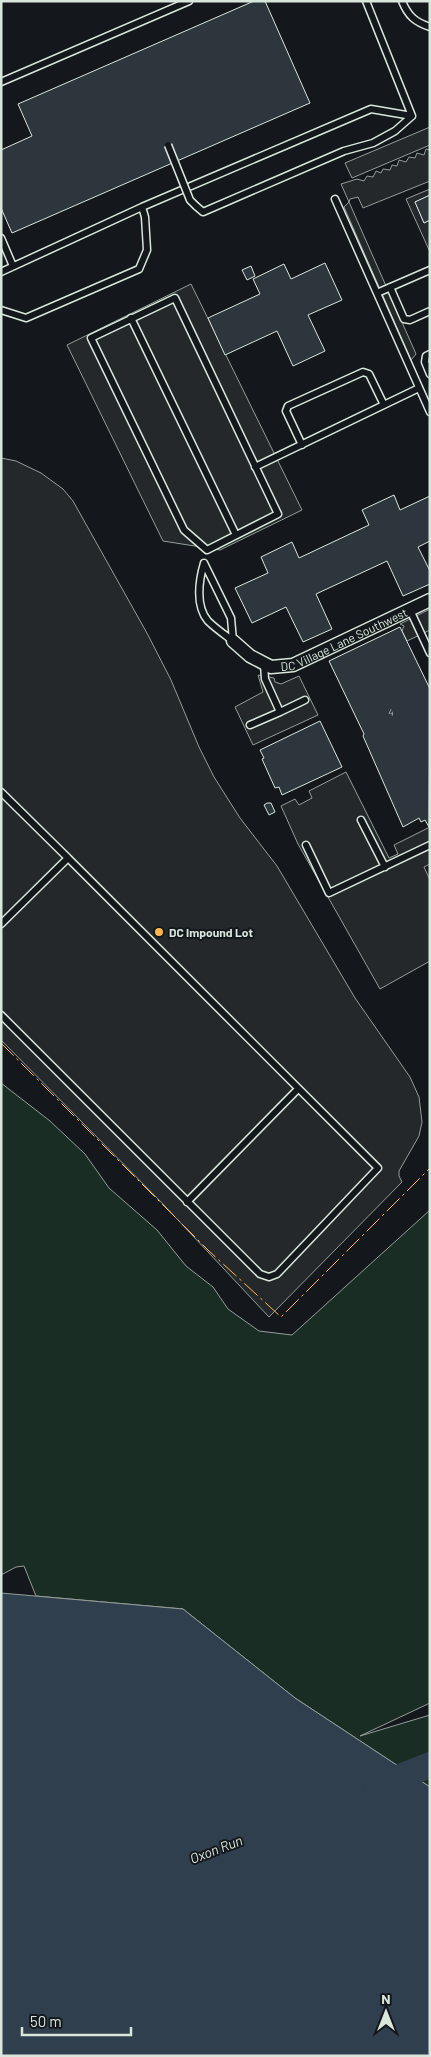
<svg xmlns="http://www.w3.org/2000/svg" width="431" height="2057" font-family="Barlow,sans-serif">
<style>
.green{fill:#1a2d24;stroke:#939e99}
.parking{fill:#24282b;stroke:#939e99}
.water{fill:#2f3f4d;stroke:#939e99}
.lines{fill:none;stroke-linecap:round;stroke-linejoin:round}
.river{stroke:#2f3f4d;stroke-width:26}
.building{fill:#2c363c;stroke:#d8e6dc}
.service-casing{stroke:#d8e6dc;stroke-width:9}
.minor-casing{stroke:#d8e6dc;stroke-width:15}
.service{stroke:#14181c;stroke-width:6}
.minor{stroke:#14181c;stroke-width:12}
.service-bridge-casing{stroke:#d8e6dc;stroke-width:9;stroke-linecap:butt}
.service-bridge{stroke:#14181c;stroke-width:6}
.power{stroke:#ffb74d;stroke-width:1;stroke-dasharray:18 4 2.5 4;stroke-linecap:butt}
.poi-dot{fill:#ffb74d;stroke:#14181c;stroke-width:2}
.labels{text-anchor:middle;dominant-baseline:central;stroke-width:4;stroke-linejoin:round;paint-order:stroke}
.number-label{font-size:10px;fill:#adbab4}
.street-label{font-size:12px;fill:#d8e6dc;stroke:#14181c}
.poi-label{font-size:12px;font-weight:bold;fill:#d8e6dc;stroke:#14181c;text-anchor:start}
.water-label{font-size:14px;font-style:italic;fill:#d8e6dc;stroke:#14181c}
</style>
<rect width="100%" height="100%" fill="#14181c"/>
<path class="green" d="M1,1083L50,1121L85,1154L109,1188L157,1230L186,1266L213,1287L228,1309L259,1331L292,1335L430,1210V1703L360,1736L430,1715V1787L295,1698L183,1609L36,1596L24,1566L16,1567L1,1575Z"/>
<path class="parking" d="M430,127V145L352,178L345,163Z
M426,149L430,150V181L363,208L358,197L350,199L349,202L341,184L357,179L364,181L367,176L373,177L376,171L381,173L383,169L390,170L392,165L397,166L399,160L406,162L409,157L415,158L417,153L424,155Z
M430,189V195L415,202L424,223L430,220V252L406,199Z
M349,202L416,354L411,360L344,207Z
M191,284L302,510L220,550L163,541L67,345Z
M1,458L16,461L41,473L63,489L73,501L148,635L171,680L199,747L214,777L240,818L277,866L355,998L410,1077L419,1097L422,1122L419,1136L399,1171V1176L402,1182L269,1317L162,1203L1,1040Z
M430,609V630L407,641L402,631L404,626L400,624Z
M258,675L274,678L275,682L281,684L299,676L318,715L253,745L235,707L263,692Z
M346,772L389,858L398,854L394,845L430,827V864L424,867L430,880V961L380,989L298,844L281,806L295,799L299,805L312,798L309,791Z"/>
<path class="water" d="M1,1593L183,1609L295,1698L430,1787V2056H1Z"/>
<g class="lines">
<path class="river" d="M377,1786L430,1765"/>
</g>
<path class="building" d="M254,1H265L310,103L12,233L1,208V150L32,136L18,104Z
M430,195V220L424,223L415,202Z
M325,263L342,300L308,315L325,351L293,366L277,331L225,355L208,318L260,294L253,279L284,264L291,279Z
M251,266L255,276L247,280L242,270Z
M394,495L400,510L430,496V541L418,547L430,571V584L403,596L387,561L316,594L332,629L303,642L286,607L252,623L235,588L268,573L261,557L292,542L299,558L369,525L362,510Z
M400,627L430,689L429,827L425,820L421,822L419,818L403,827L363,736L364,734L329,661Z
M320,721L342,767L282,795L279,787L275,788L262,759L264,758L260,750Z
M267,803H271L275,812L269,815L264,805Z"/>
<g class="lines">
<defs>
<path id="service" d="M366,1L412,116
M402,1C408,16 415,22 430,27
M1,82L189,1
M335,199L430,412
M196,206L203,212L344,151L373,143L395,131L412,116
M1,238L13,266
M1,272L142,207L371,109L412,116
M390,287L404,319L410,320L430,311
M377,293L430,270
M175,298L278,514L207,550L184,530L91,338Z
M1,310L26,318L139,269L147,250L145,217L142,207
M131,318L236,535
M430,354L426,356L425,362L430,374
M302,445L286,411L288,406L363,372L369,374L384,405
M255,467L419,388
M204,563L231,618L233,641C225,635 215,628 208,621C195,606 199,580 204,563Z
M410,610L430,653
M280,712L305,700
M250,725L280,712L265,679L264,664
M1,792L68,858L1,924
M361,820L385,867
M306,845L329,893L430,845
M1,1015L260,1274L269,1277L277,1274L378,1168L68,858
M187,1202L298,1089"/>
<g id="minor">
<path id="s1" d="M233,641L250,656L271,667L293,665L430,600"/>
</g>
</defs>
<use href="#service" class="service-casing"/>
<use href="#minor" class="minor-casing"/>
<use href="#service" class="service"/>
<use href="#minor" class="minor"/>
<defs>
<path id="service-bridge" d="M168,145L190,200L196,206"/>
</defs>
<use href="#service-bridge" class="service-bridge-casing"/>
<use href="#service-bridge" class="service-bridge"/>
<path class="power" d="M1,1043L209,1251L281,1317L430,1168"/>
</g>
<circle class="poi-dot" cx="159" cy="932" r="5"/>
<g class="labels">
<g class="number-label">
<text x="391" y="712">4</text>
</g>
<g class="street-label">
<text stroke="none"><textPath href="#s1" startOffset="125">DC Village Lane Southwest</textPath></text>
</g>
<g class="poi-label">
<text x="169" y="932">DC Impound Lot</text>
</g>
<g class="water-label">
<text transform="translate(216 1849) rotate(-21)">Oxon Run</text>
</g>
</g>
<rect width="431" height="2057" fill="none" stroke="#d8e6dc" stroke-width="5"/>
<g transform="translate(386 2012)" stroke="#14181c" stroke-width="4" paint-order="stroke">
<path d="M0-4L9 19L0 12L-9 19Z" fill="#d8e6dc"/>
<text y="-8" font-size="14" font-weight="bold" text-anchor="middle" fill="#d8e6dc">N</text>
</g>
<path d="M22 2027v8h109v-8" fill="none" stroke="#d8e6dc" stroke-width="2.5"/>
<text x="30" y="2027" font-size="15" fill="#d8e6dc" stroke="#14181c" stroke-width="4" paint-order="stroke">50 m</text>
</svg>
